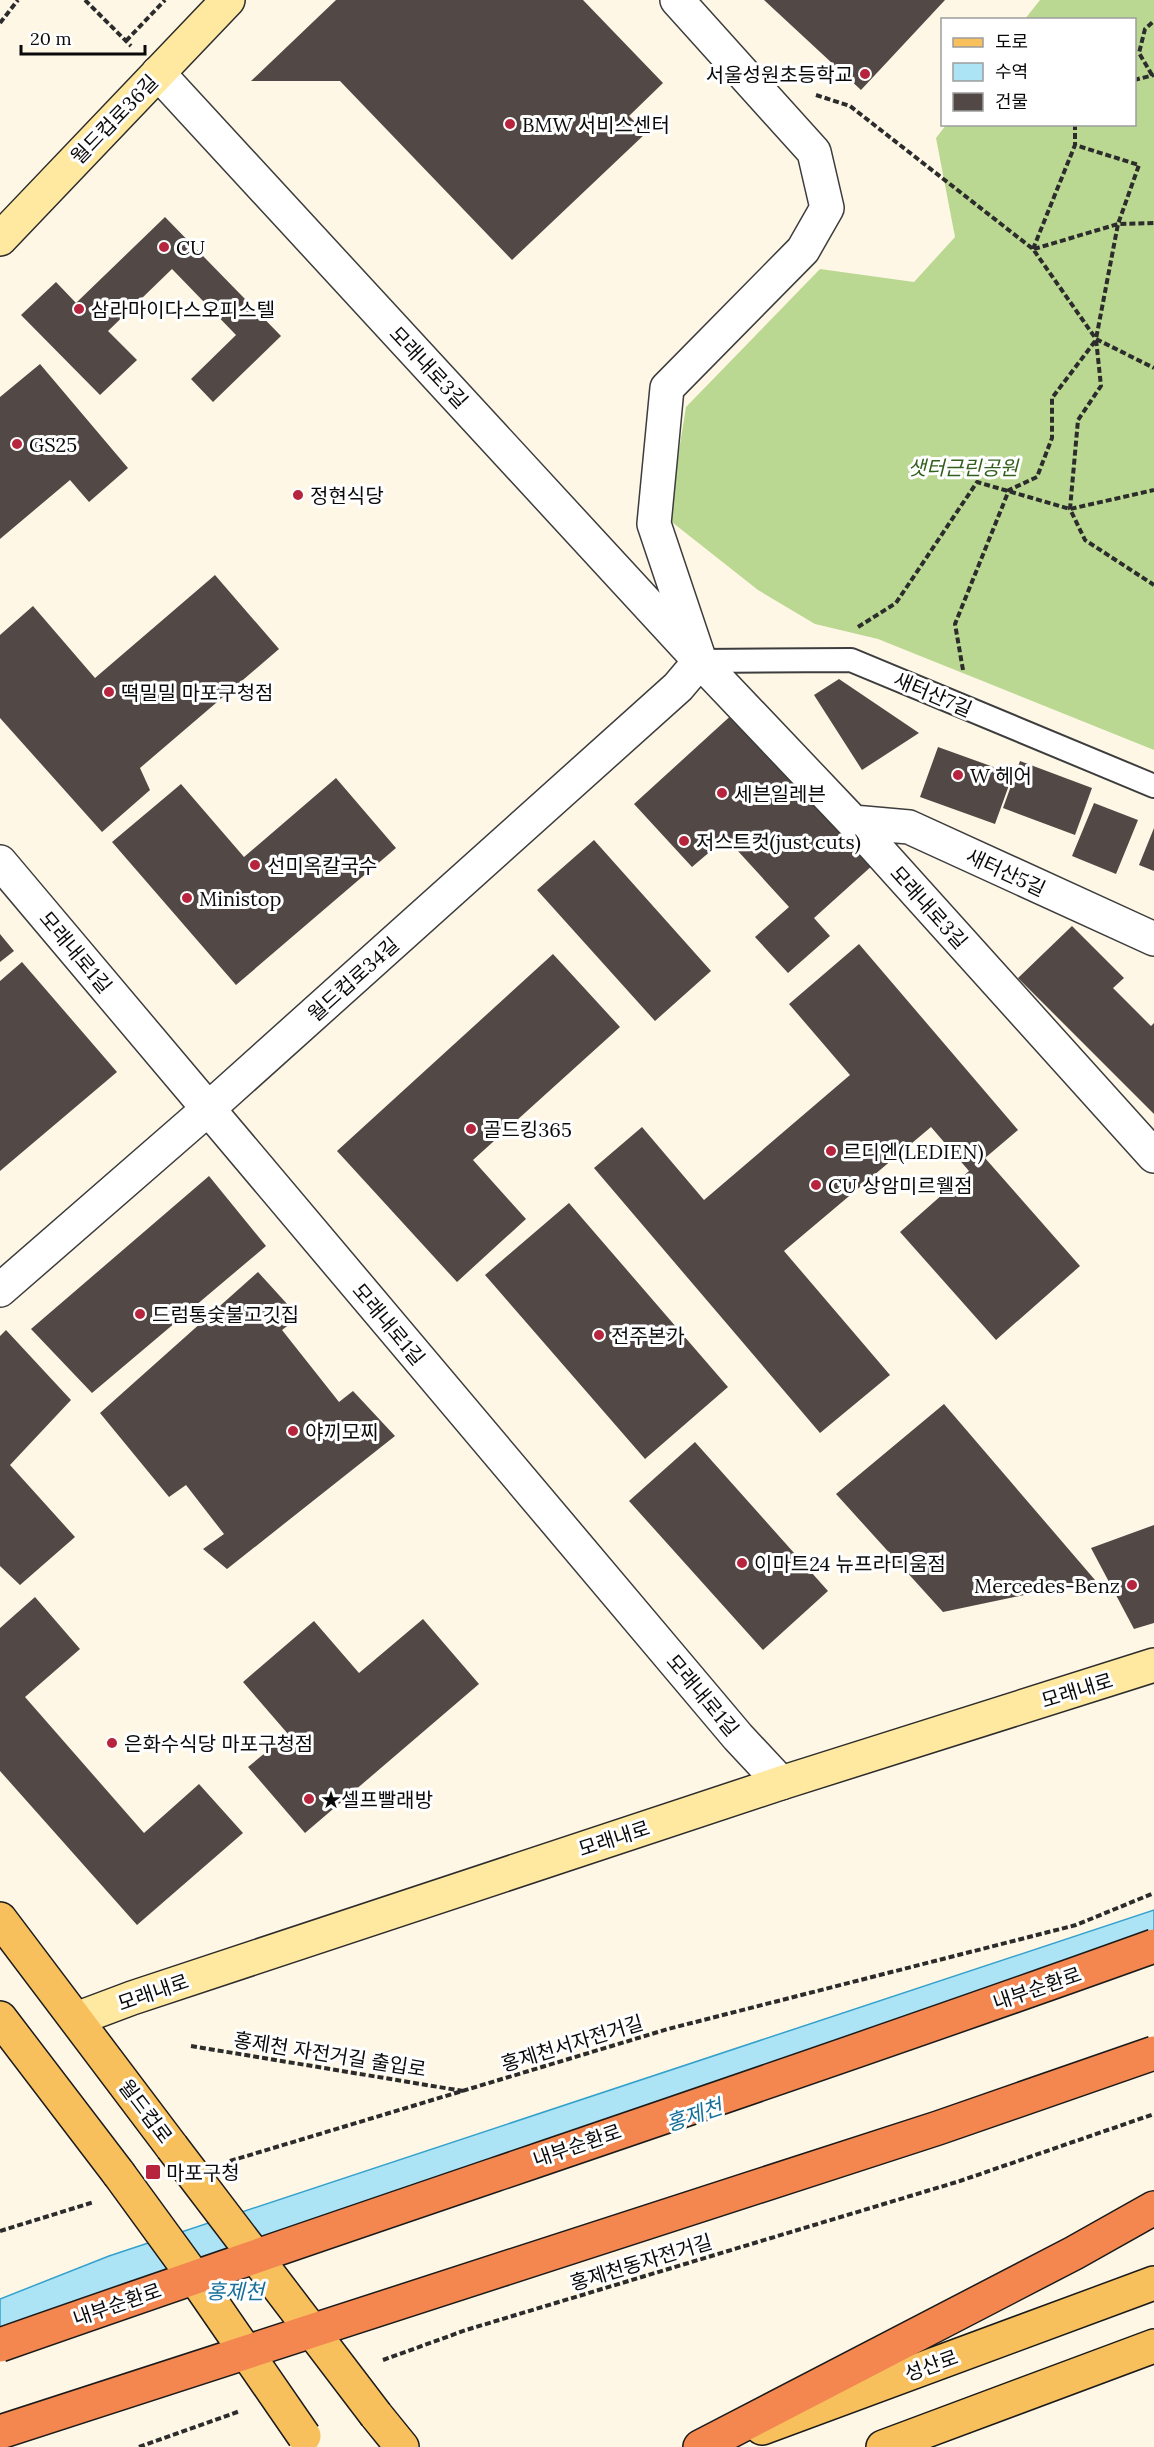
<svg xmlns="http://www.w3.org/2000/svg" width="1154" height="2447" font-family="Lora,'Noto Sans KR',serif">
<style>
.forest{fill:#bad891}
.water{fill:#ace3f5;stroke:#34a1cc;stroke-width:1.5}
.pier{fill:#fff7e6}
.building{fill:#524946}
.lines{fill:none;stroke-linecap:round;stroke-linejoin:round}
.lane-casing{stroke:#3d3d3d;stroke-width:26}
.street-casing{stroke:#3d3d3d;stroke-width:36}
.secondary-casing{stroke:#2c2c2c;stroke-width:36}
.primary-casing{stroke:#1b1b1b;stroke-width:36}
.highway-casing{stroke:#1b1b1b;stroke-width:36}
.path{stroke:#2c2c2c;stroke-width:4;stroke-dasharray:6 3;stroke-linecap:butt}
.lane{stroke:#fff;stroke-width:22}
.street{stroke:#fff;stroke-width:33}
.secondary{stroke:#ffe9a1;stroke-width:33}
.primary{stroke:#f8c05d;stroke-width:33}
.highway{stroke:#f4874f;stroke-width:33}
.primary-bridge-casing{stroke:#1b1b1b;stroke-width:36;stroke-linecap:butt}
.highway-bridge-casing{stroke:#1b1b1b;stroke-width:36;stroke-linecap:butt}
.primary-bridge{stroke:#f8c05d;stroke-width:33}
.highway-bridge{stroke:#f4874f;stroke-width:33}
.poi-dot{fill:#b7243d;stroke:#fff;stroke-width:2}
.labels{text-anchor:middle;dominant-baseline:central;stroke-width:6;stroke-linejoin:round;paint-order:stroke}
.poi-label{font-size:20px;fill:#0a0a0a;stroke:#fff;text-anchor:start}
.street-label{font-size:20px;fill:#0a0a0a;stroke:#fff}
.park-label{font-size:20px;font-style:italic;fill:#325f1c;stroke:#fff}
.water-label{font-size:21px;font-style:italic;fill:#166f99;stroke:#fff}
</style>
<rect width="100%" height="100%" fill="#fff7e6"/>
<path class="forest" d="M1040,0H1154V750L878,639L815,624L758,590L668,519L686,407L820,269L914,282L955,237L936,138L946,125L1134,124V20L1025,19Z"/>
<path class="water" d="M1154,1910V2055L0,2447V2299L109,2256Z"/>
<path class="pier" d="M1154,1934V2058L12,2447H0V2330Z"/>
<path class="building" d="M336,0H583L663,83L629,116L646,133L512,260L340,81H251Z
M764,0H945L861,90Z
M165,217L281,336L213,402L191,379L236,335L172,269L108,331L137,360L100,395L21,315L56,282L76,303Z
M40,364L128,468L89,502L70,480L0,539V397Z
M215,575L279,649L140,768L150,790L102,832L0,718V635L33,606L95,678Z
M839,679L919,733L862,770L814,695Z
M736,711L874,864L814,918L830,936L788,973L755,937L789,907L726,838L692,867L634,804Z
M938,747L1013,774L995,824L920,797Z
M1020,761L1092,788L1075,835L1003,808Z
M336,778L396,848L236,985L112,842L181,784L244,857Z
M1094,803L1138,820L1116,874L1072,856Z
M1154,828V871L1139,865Z
M594,840L711,971L655,1021L537,890Z
M1072,926L1124,978L1113,988L1151,1026L1154,1023V1114L1018,978Z
M0,934L14,951L0,962Z
M859,944L1018,1130L985,1158L1080,1266L996,1340L900,1232L969,1171L931,1127L784,1251L890,1375L820,1433L594,1168L642,1127L704,1200L850,1075L789,1004Z
M553,954L620,1027L473,1160L526,1219L457,1282L337,1151Z
M22,962L117,1072L0,1171V981Z
M209,1176L266,1246L92,1393L31,1329Z
M569,1203L728,1387L645,1459L485,1275Z
M258,1272L299,1317L282,1330L339,1402L353,1391L395,1436L227,1569L203,1549L224,1534L186,1485L169,1497L100,1413Z
M6,1330L71,1400L10,1465L75,1537L20,1585L0,1566V1336Z
M944,1404L1095,1580L943,1612L836,1494Z
M695,1442L828,1591L763,1650L629,1501Z
M1154,1525V1623L1134,1629L1091,1548Z
M35,1597L80,1649L25,1697L144,1833L199,1784L243,1833L137,1925L0,1771V1628Z
M423,1619L479,1684L305,1833L248,1767L288,1734L243,1682L314,1621L359,1673Z"/>
<g class="lines">
<defs>
<path id="lane" d="M700,661L851,660L1154,786"/>
<path id="street" d="M158,73L700,661L853,822L1154,1156
M853,822L909,827L1154,939
M0,862L738,1737L781,1783
M0,1290L208,1109L678,687L700,661L654,524L667,388L803,250L827,208L814,152L677,0"/>
<path id="secondary" d="M0,239L228,0
M76,2019L132,1998L781,1783L1154,1665"/>
<path id="primary" d="M0,1919L172,2147
M0,2018L119,2174
M376,2415L402,2447
M762,2428L1154,2283
M883,2447L1154,2346"/>
<path id="highway" d="M700,2447L1074,2253L1154,2208"/>
</defs>
<use href="#lane" class="lane-casing"/>
<use href="#street" class="street-casing"/>
<use href="#secondary" class="secondary-casing"/>
<use href="#primary" class="primary-casing"/>
<use href="#highway" class="highway-casing"/>
<path class="path" d="M85,0L131,46
M0,23L18,0
M126,41L165,0
M1152,75L1139,53L1145,29L1154,21
M1134,80L1154,75
M816,95L850,106L1033,249L1096,339L1154,368
M1075,124V145
M1033,249L1075,145L1139,165L1118,224L1096,339L1101,386L1078,420L1070,509L1085,540L1154,585
M1034,249L1118,224L1154,223
M858,627L896,603L977,482L1070,509L1154,490
M963,670L955,624L1009,490L1037,477L1052,438V398L1096,340
M191,2046L463,2091
M230,2161L668,2029L1076,1925L1154,1893
M0,2231L94,2202
M383,2360L466,2330L960,2181L1154,2114
M139,2447L240,2411"/>
<use href="#lane" class="lane"/>
<use href="#street" class="street"/>
<use href="#secondary" class="secondary"/>
<use href="#primary" class="primary"/>
<use href="#highway" class="highway"/>
<defs>
<path id="primary-bridge" d="M172,2147L376,2415
M119,2174L197,2281L304,2436"/>
<path id="highway-bridge" d="M0,2345C384,2210 771,2084 1154,1946
M0,2432L938,2128L1154,2053"/>
</defs>
<use href="#primary-bridge" class="primary-bridge-casing"/>
<use href="#highway-bridge" class="highway-bridge-casing"/>
<use href="#primary-bridge" class="primary-bridge"/>
<use href="#highway-bridge" class="highway-bridge"/>
</g>
<g class="poi-dot">
<circle cx="865" cy="74" r="6"/>
<circle cx="510" cy="124" r="6"/>
<circle cx="164" cy="247" r="6"/>
<circle cx="79" cy="309" r="6"/>
<circle cx="17" cy="444" r="6"/>
<circle cx="298" cy="495" r="6"/>
<circle cx="109" cy="692" r="6"/>
<circle cx="958" cy="775" r="6"/>
<circle cx="722" cy="793" r="6"/>
<circle cx="684" cy="841" r="6"/>
<circle cx="255" cy="865" r="6"/>
<circle cx="187" cy="898" r="6"/>
<circle cx="471" cy="1129" r="6"/>
<circle cx="831" cy="1151" r="6"/>
<circle cx="816" cy="1185" r="6"/>
<circle cx="140" cy="1314" r="6"/>
<circle cx="599" cy="1335" r="6"/>
<circle cx="293" cy="1431" r="6"/>
<circle cx="742" cy="1563" r="6"/>
<circle cx="1132" cy="1585" r="6"/>
<circle cx="112" cy="1743" r="6"/>
<circle cx="309" cy="1799" r="6"/>
<rect x="145" y="2164" width="16" height="16" rx="3"/>
</g>
<g class="labels">
<g class="poi-label">
<text x="853" y="74" text-anchor="end">서울성원초등학교</text>
<text x="522" y="124">BMW 서비스센터</text>
<text x="176" y="247">CU</text>
<text x="91" y="309">삼라마이다스오피스텔</text>
<text x="29" y="444">GS25</text>
<text x="310" y="495">정현식당</text>
<text x="121" y="692">떡밀밀 마포구청점</text>
<text x="970" y="775">W 헤어</text>
<text x="734" y="793">세븐일레븐</text>
<text x="696" y="841">저스트컷(just cuts)</text>
<text x="267" y="865">선미옥칼국수</text>
<text x="199" y="898">Ministop</text>
<text x="483" y="1129">골드킹365</text>
<text x="843" y="1151">르디엔(LEDIEN)</text>
<text x="828" y="1185">CU 상암미르웰점</text>
<text x="152" y="1314">드럼통숯불고깃집</text>
<text x="611" y="1335">전주본가</text>
<text x="305" y="1431">야끼모찌</text>
<text x="754" y="1563">이마트24 뉴프라디움점</text>
<text x="1120" y="1585" text-anchor="end">Mercedes-Benz</text>
<text x="124" y="1743">은화수식당 마포구청점</text>
<text x="321" y="1799">★셀프빨래방</text>
<text x="166" y="2172">마포구청</text>
</g>
<g class="street-label">
<text transform="translate(114 119) rotate(-46)">월드컵로36길</text>
<text transform="translate(429 367) rotate(47)">모래내로3길</text>
<text transform="translate(933 694) rotate(23)">새터산7길</text>
<text transform="translate(1006 872) rotate(25)">새터산5길</text>
<text transform="translate(929 907) rotate(48)">모래내로3길</text>
<text transform="translate(76 952) rotate(50)">모래내로1길</text>
<text transform="translate(353 979) rotate(-42)">월드컵로34길</text>
<text transform="translate(389 1324) rotate(50)">모래내로1길</text>
<text transform="translate(1077 1690) rotate(-17)">모래내로</text>
<text transform="translate(703 1695) rotate(50)">모래내로1길</text>
<text transform="translate(614 1838) rotate(-18)">모래내로</text>
<text transform="translate(1037 1988) rotate(-19)">내부순환로</text>
<text transform="translate(153 1992) rotate(-19)">모래내로</text>
<text transform="translate(572 2043) rotate(-17)">홍제천서자전거길</text>
<text transform="translate(330 2054) rotate(9)">홍제천 자전거길 출입로</text>
<text transform="translate(146 2111) rotate(53)">월드컵로</text>
<text transform="translate(577 2145) rotate(-19)">내부순환로</text>
<text transform="translate(641 2262) rotate(-17)">홍제천동자전거길</text>
<text transform="translate(117 2304) rotate(-19)">내부순환로</text>
<text transform="translate(931 2365) rotate(-20)">성산로</text>
</g>
<g class="park-label">
<text x="963" y="467">샛터근린공원</text>
</g>
<g class="water-label">
<text transform="translate(694 2115) rotate(-19)">홍제천</text>
<text x="235" y="2291">홍제천</text>
</g>
</g>
<rect x="941" y="18" width="195" height="108" fill="#ffffff" stroke="#9d9d9d" stroke-width="1.5"/>
<rect x="953" y="38" width="30" height="9" fill="#f8c05d" stroke="#9d9d9d" stroke-width="1.5"/>
<text x="995" y="48" font-size="18" fill="#0a0a0a">도로</text>
<rect x="953" y="63" width="30" height="18" fill="#ace3f5" stroke="#9d9d9d" stroke-width="1.5"/>
<text x="995" y="78" font-size="18" fill="#0a0a0a">수역</text>
<rect x="953" y="93" width="30" height="18" fill="#524946" stroke="#9d9d9d" stroke-width="1.5"/>
<text x="995" y="108" font-size="18" fill="#0a0a0a">건물</text>
<path d="M21 45v9h124v-9" fill="none" stroke="#0a0a0a" stroke-width="3"/>
<text x="30" y="45" font-size="18" fill="#0a0a0a" stroke="#ffffff" stroke-width="4.5" paint-order="stroke">20 m</text>
</svg>
